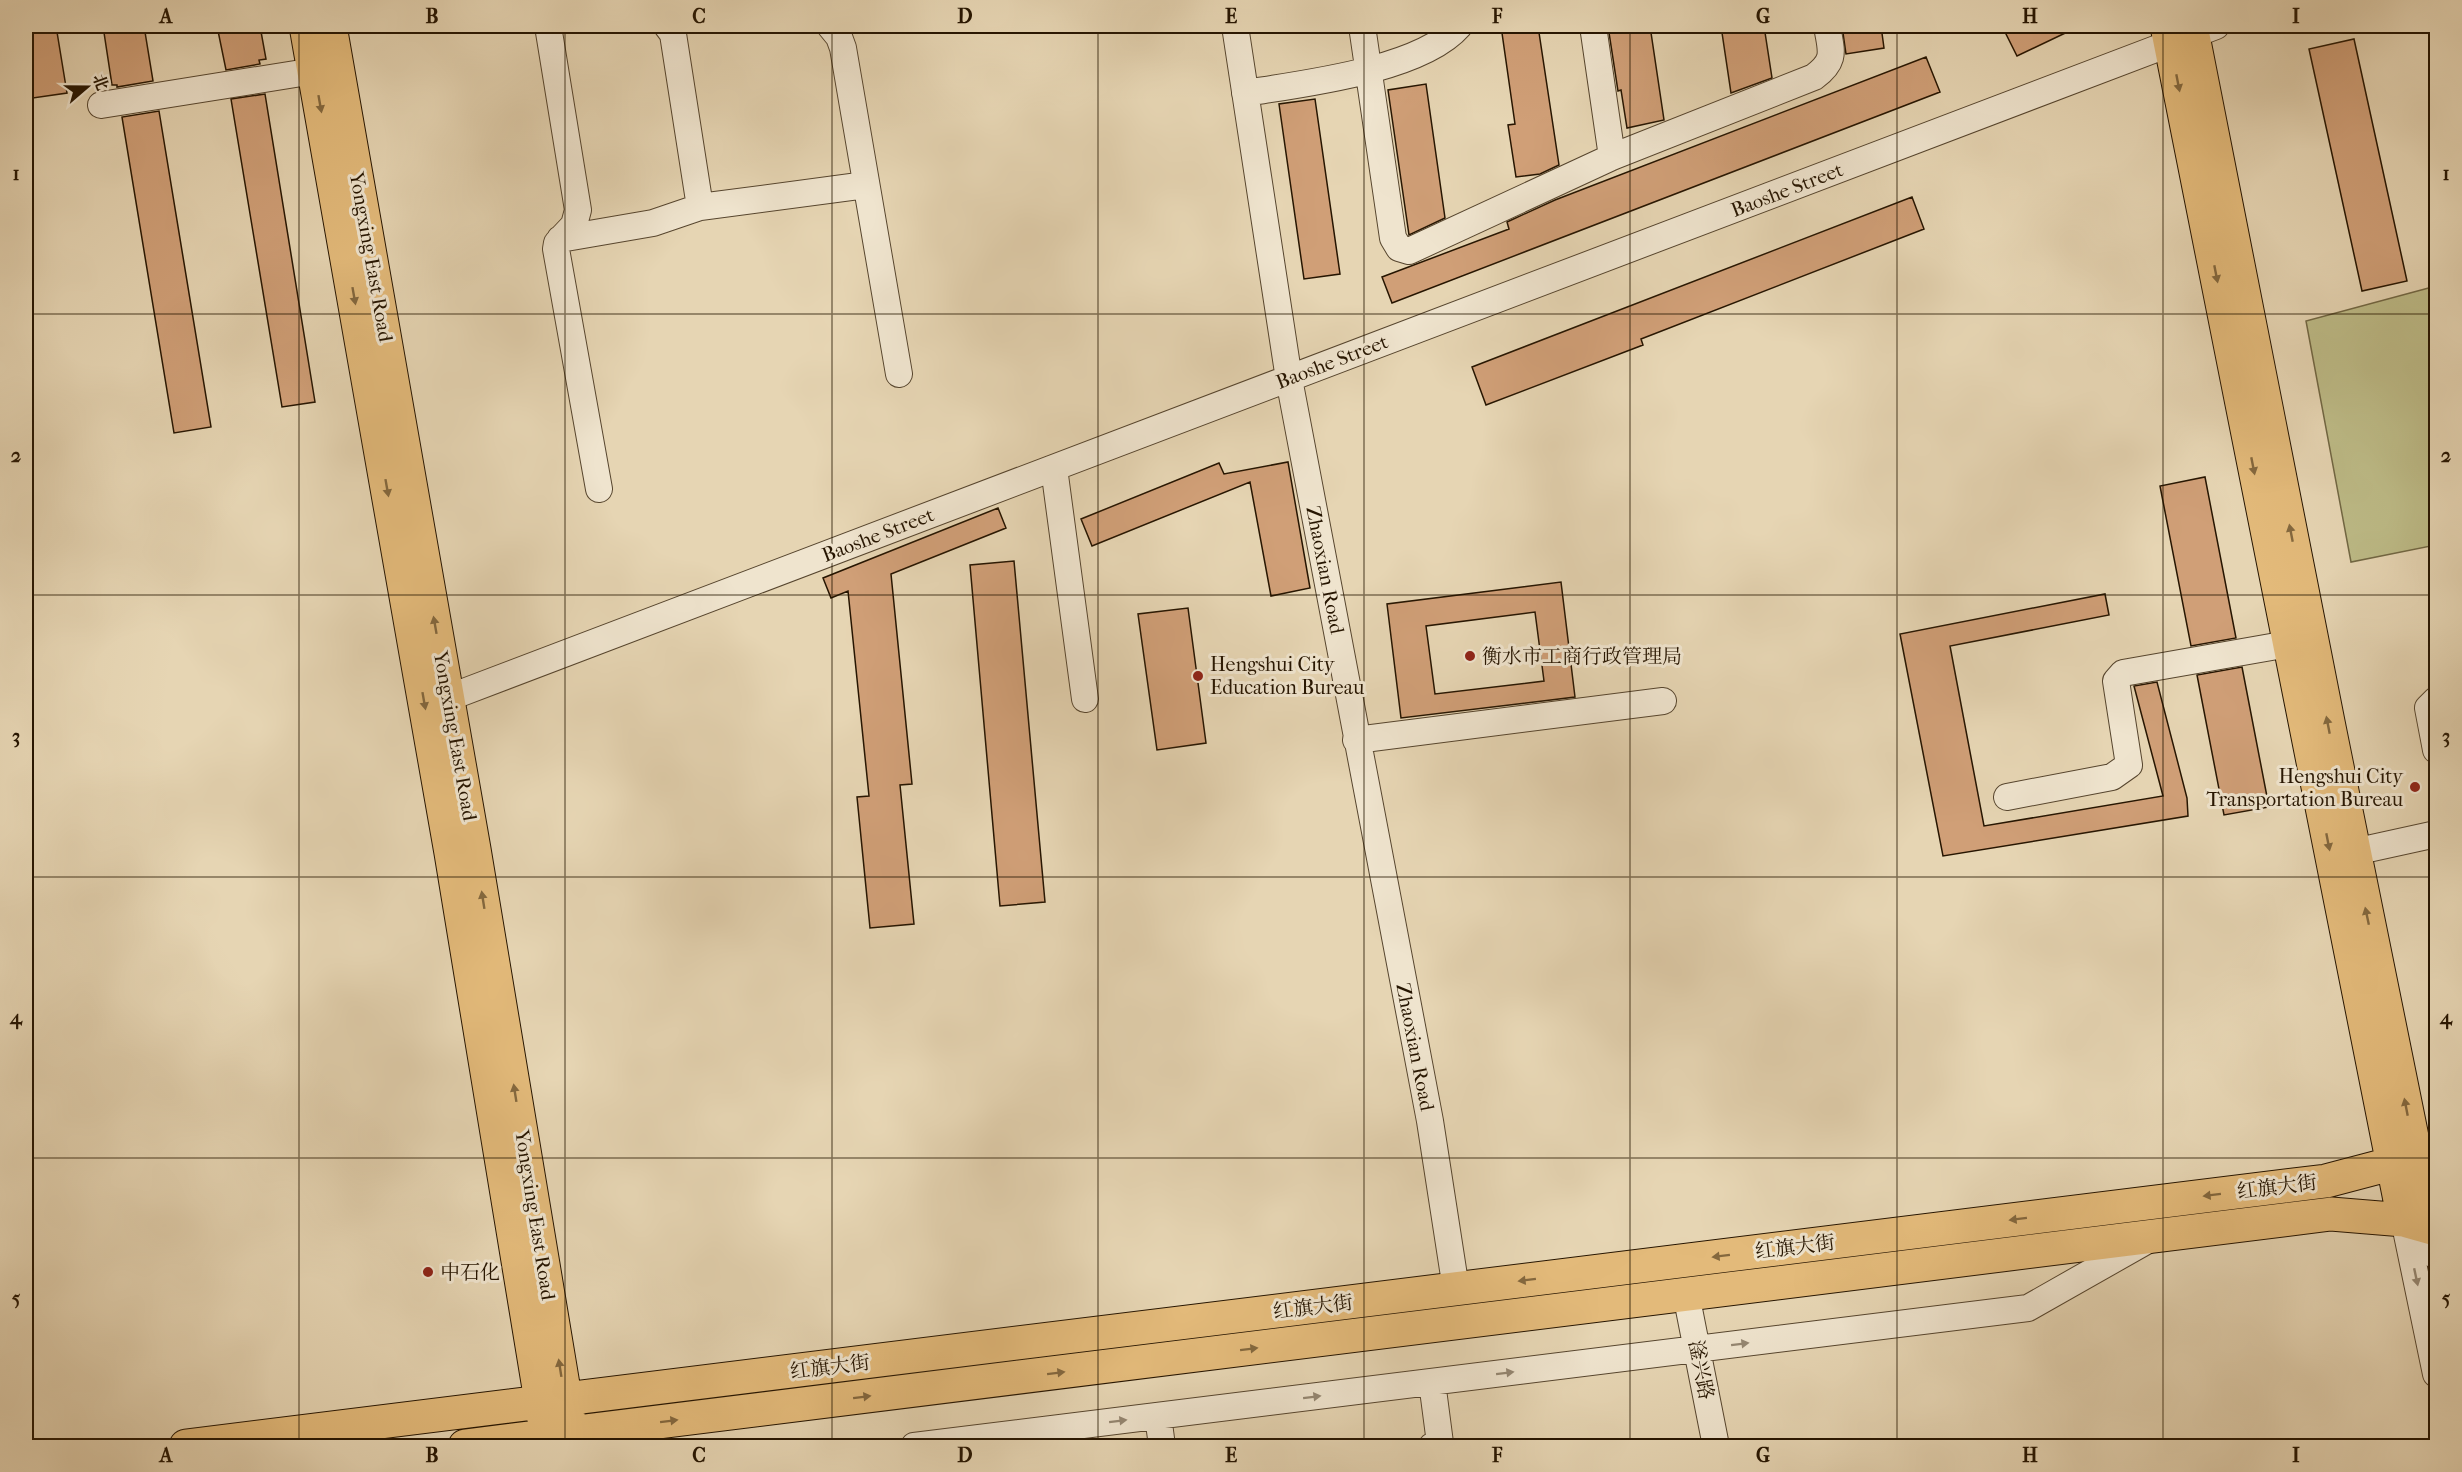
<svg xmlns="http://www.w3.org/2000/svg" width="2462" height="1472" font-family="'IM FELL French Canon','Noto Serif SC',serif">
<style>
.green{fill:#bdbb87;stroke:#726844;stroke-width:1.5}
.building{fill:#d09f77;stroke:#261501;stroke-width:1.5;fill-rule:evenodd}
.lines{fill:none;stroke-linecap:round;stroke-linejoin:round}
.minor-casing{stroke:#56452e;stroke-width:28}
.major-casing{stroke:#261501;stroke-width:35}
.minor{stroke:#efe4ce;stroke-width:26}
.major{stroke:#e3ba7a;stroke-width:33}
.oneway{fill:#84683e}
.oneway2{fill:#958772}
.grid{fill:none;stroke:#261501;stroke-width:1.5;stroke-opacity:0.55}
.poi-dot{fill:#8f2418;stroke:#efe4ce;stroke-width:2}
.labels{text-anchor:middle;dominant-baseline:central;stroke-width:6;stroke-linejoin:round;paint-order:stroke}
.street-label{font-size:20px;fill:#261501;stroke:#efe4ce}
.poi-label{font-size:20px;fill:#261501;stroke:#efe4ce;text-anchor:start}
.neatline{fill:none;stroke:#261501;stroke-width:2}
.grid-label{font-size:20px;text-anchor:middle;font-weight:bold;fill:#261501}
</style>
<rect width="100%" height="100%" fill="#e6d5b3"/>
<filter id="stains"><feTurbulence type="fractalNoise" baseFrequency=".00333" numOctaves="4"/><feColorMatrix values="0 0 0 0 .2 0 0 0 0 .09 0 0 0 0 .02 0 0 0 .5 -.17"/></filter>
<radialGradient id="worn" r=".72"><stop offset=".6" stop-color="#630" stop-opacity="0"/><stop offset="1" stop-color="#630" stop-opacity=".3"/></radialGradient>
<path class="green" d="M2436,286V545L2351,562L2306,321Z"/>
<path class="building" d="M26,26H56L67,93L26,99Z
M103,26H144L153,81L117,87V85H112Z
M217,26H260L266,59L259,60L260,64L226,70Z
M1501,26H1538L1559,165L1540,174L1516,177L1508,125L1515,124Z
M1608,26H1650L1664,120L1627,128L1621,90L1618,91Z
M1721,26H1764L1772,78L1731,93Z
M1842,26H1881L1884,48L1846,54Z
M2002,26H2080L2017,56Z
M2354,39L2407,281L2362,291L2309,49Z
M1926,57L1940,92L1392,303L1382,277L1509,229L1507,222L1555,200Z
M1426,84L1445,218L1409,235L1388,90Z
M265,94L315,402L282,407L231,99Z
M1315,99L1340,274L1304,279L1279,104Z
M159,111L211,427L174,433L122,117Z
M1912,197L1924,229L1641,339L1643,345L1486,405L1472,367Z
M1288,462L1310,588L1271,596L1250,482L1092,546L1081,519L1219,463L1224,474Z
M2205,477L2236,638L2191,646L2160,486Z
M998,508L1006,528L891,574L912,784L900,785L914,924L870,928L857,797L869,796L848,591L831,598L823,578Z
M1014,561L1045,902L1000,906L970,565Z
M1561,582L1575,697L1401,718L1387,604ZM1535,612L1544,681L1435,694L1426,626Z
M2105,594L2109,615L1950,646L1984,826L2163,796L2134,686L2157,682L2187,798L2188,816L1943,856L1900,634Z
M1188,608L1206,743L1157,750L1138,614Z
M2242,667L2269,807L2224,815L2197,675Z"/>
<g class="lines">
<defs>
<path id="minor" d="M548,26L578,210L574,225L557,243L556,249L599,489
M667,26L673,34L700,207
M830,26L839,37L843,48L899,374
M1235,26L1289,379L1430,1121L1456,1289
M1362,26L1393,238L1399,248L1409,251L1612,157L1814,77C1837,60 1831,51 1827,26
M1593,26L1612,157
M1245,93C1302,84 1421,70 1459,26
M101,105L314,71
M560,239L653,223L700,207L866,185
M1054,468L1085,699
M448,698L2216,26
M2436,700L2428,708L2436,750
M1356,740L1663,701
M2007,797L2112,777L2129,765L2116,681L2123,673L2288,644
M2354,852L2436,834
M2404,1220L2436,1374
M2430,1226L2436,1256
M1686,1294L1716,1446
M1158,1416L1162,1446
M614,1428L637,1446
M914,1446L2028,1308L2148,1240
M1432,1446L1440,1443L1432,1382"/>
<path id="major" d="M306,26L451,853L545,1425
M330,26L474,849L569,1421
M2167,26L2404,1220
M2191,26L2328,722L2430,1226
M186,1446L2326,1181L2436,1152
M465,1446L2331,1214L2404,1220L2436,1229"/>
</defs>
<use href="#minor" class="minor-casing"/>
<use href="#major" class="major-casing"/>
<use href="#minor" class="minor"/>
<use href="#major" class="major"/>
</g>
<defs><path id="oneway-solid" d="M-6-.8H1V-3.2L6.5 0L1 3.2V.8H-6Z" transform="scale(1.5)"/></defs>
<g class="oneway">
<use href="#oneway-solid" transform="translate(2178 83) rotate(79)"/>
<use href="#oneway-solid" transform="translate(320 104) rotate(80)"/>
<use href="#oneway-solid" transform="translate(2216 274) rotate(79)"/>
<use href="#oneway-solid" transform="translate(354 296) rotate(80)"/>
<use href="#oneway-solid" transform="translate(2253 466) rotate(79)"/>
<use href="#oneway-solid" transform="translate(387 488) rotate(80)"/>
<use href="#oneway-solid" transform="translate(2291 533) rotate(-101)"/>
<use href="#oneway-solid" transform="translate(435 625) rotate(-100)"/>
<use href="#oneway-solid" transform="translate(424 701) rotate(80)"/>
<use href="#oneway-solid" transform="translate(2328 725) rotate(-101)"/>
<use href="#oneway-solid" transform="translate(2328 842) rotate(79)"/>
<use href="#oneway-solid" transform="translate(483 900) rotate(-99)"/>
<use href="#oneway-solid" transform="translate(2367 916) rotate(-102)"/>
<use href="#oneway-solid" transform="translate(515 1093) rotate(-99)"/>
<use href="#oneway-solid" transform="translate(2406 1107) rotate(-101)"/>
<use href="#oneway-solid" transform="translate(2212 1195) rotate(173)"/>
<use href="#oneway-solid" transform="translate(2018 1219) rotate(173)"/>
<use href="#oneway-solid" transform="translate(1721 1256) rotate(173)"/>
<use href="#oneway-solid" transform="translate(1527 1280) rotate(173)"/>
<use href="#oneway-solid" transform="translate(1249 1349) rotate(-7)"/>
<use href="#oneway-solid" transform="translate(560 1368) rotate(-99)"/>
<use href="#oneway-solid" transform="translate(1056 1373) rotate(-7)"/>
<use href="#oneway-solid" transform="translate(862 1397) rotate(-7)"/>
<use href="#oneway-solid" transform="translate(669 1421) rotate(-7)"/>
</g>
<g class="oneway2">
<use href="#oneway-solid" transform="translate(2416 1277) rotate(78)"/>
<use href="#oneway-solid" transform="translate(1740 1344) rotate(-7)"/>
<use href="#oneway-solid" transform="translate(1505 1373) rotate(-7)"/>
<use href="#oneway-solid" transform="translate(1312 1397) rotate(-7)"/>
<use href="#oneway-solid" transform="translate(1118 1421) rotate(-7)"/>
</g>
<path class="grid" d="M299,26V1446M565,26V1446M832,26V1446M1098,26V1446M1364,26V1446M1630,26V1446M1897,26V1446M2163,26V1446M26,314H2436M26,595H2436M26,877H2436M26,1158H2436"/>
<g class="poi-dot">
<circle cx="1470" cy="656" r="6"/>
<circle cx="1198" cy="676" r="6"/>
<circle cx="2415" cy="787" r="6"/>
<circle cx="428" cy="1272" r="6"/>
</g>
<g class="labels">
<g class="street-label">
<text transform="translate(1787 190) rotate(-21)">Baoshe Street</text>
<text transform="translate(371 257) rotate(80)">Yongxing East Road</text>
<text transform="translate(1332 362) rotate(-21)">Baoshe Street</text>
<text transform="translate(878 535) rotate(-21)">Baoshe Street</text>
<text transform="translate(1325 570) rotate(79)">Zhaoxian Road</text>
<text transform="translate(455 736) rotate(80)">Yongxing East Road</text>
<text transform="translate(1415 1047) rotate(79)">Zhaoxian Road</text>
<text transform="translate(2277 1187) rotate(-7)">红旗大街</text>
<text transform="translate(535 1215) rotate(81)">Yongxing East Road</text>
<text transform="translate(1795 1247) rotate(-7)">红旗大街</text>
<text transform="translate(1313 1307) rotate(-7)">红旗大街</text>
<text transform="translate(830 1367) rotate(-7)">红旗大街</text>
<text transform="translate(1701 1370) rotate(79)">滏兴路</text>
</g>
<g class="poi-label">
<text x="1482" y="656">衡水市工商行政管理局</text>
<text x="1210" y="664">Hengshui City<tspan x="1210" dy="23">Education Bureau</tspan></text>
<text x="2403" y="776" text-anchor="end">Hengshui City<tspan x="2403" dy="23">Transportation Bureau</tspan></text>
<text x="440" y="1272">中石化</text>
</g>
</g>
<rect width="2462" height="1472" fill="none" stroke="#e6d5b3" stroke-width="66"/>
<g transform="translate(87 87) rotate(70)" stroke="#efe4ce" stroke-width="4.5" paint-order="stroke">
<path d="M0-4.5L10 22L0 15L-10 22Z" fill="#261501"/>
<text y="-9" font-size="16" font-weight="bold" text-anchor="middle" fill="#261501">北</text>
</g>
<rect x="33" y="33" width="2396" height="1406" class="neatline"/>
<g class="grid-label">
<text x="166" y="23">A</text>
<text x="432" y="23">B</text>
<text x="699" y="23">C</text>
<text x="965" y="23">D</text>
<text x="1231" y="23">E</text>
<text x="1497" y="23">F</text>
<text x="1763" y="23">G</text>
<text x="2030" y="23">H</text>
<text x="2296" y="23">I</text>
<text x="16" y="180">1</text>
<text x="2446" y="180">1</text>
<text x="16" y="462">2</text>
<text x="2446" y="462">2</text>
<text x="16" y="743">3</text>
<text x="2446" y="743">3</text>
<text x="16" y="1024">4</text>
<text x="2446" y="1024">4</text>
<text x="16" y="1305">5</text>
<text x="2446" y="1305">5</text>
<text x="166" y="1462">A</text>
<text x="432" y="1462">B</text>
<text x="699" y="1462">C</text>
<text x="965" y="1462">D</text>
<text x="1231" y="1462">E</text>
<text x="1497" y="1462">F</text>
<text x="1763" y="1462">G</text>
<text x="2030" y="1462">H</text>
<text x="2296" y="1462">I</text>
</g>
<rect width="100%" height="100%" filter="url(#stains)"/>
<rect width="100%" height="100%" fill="url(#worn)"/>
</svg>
